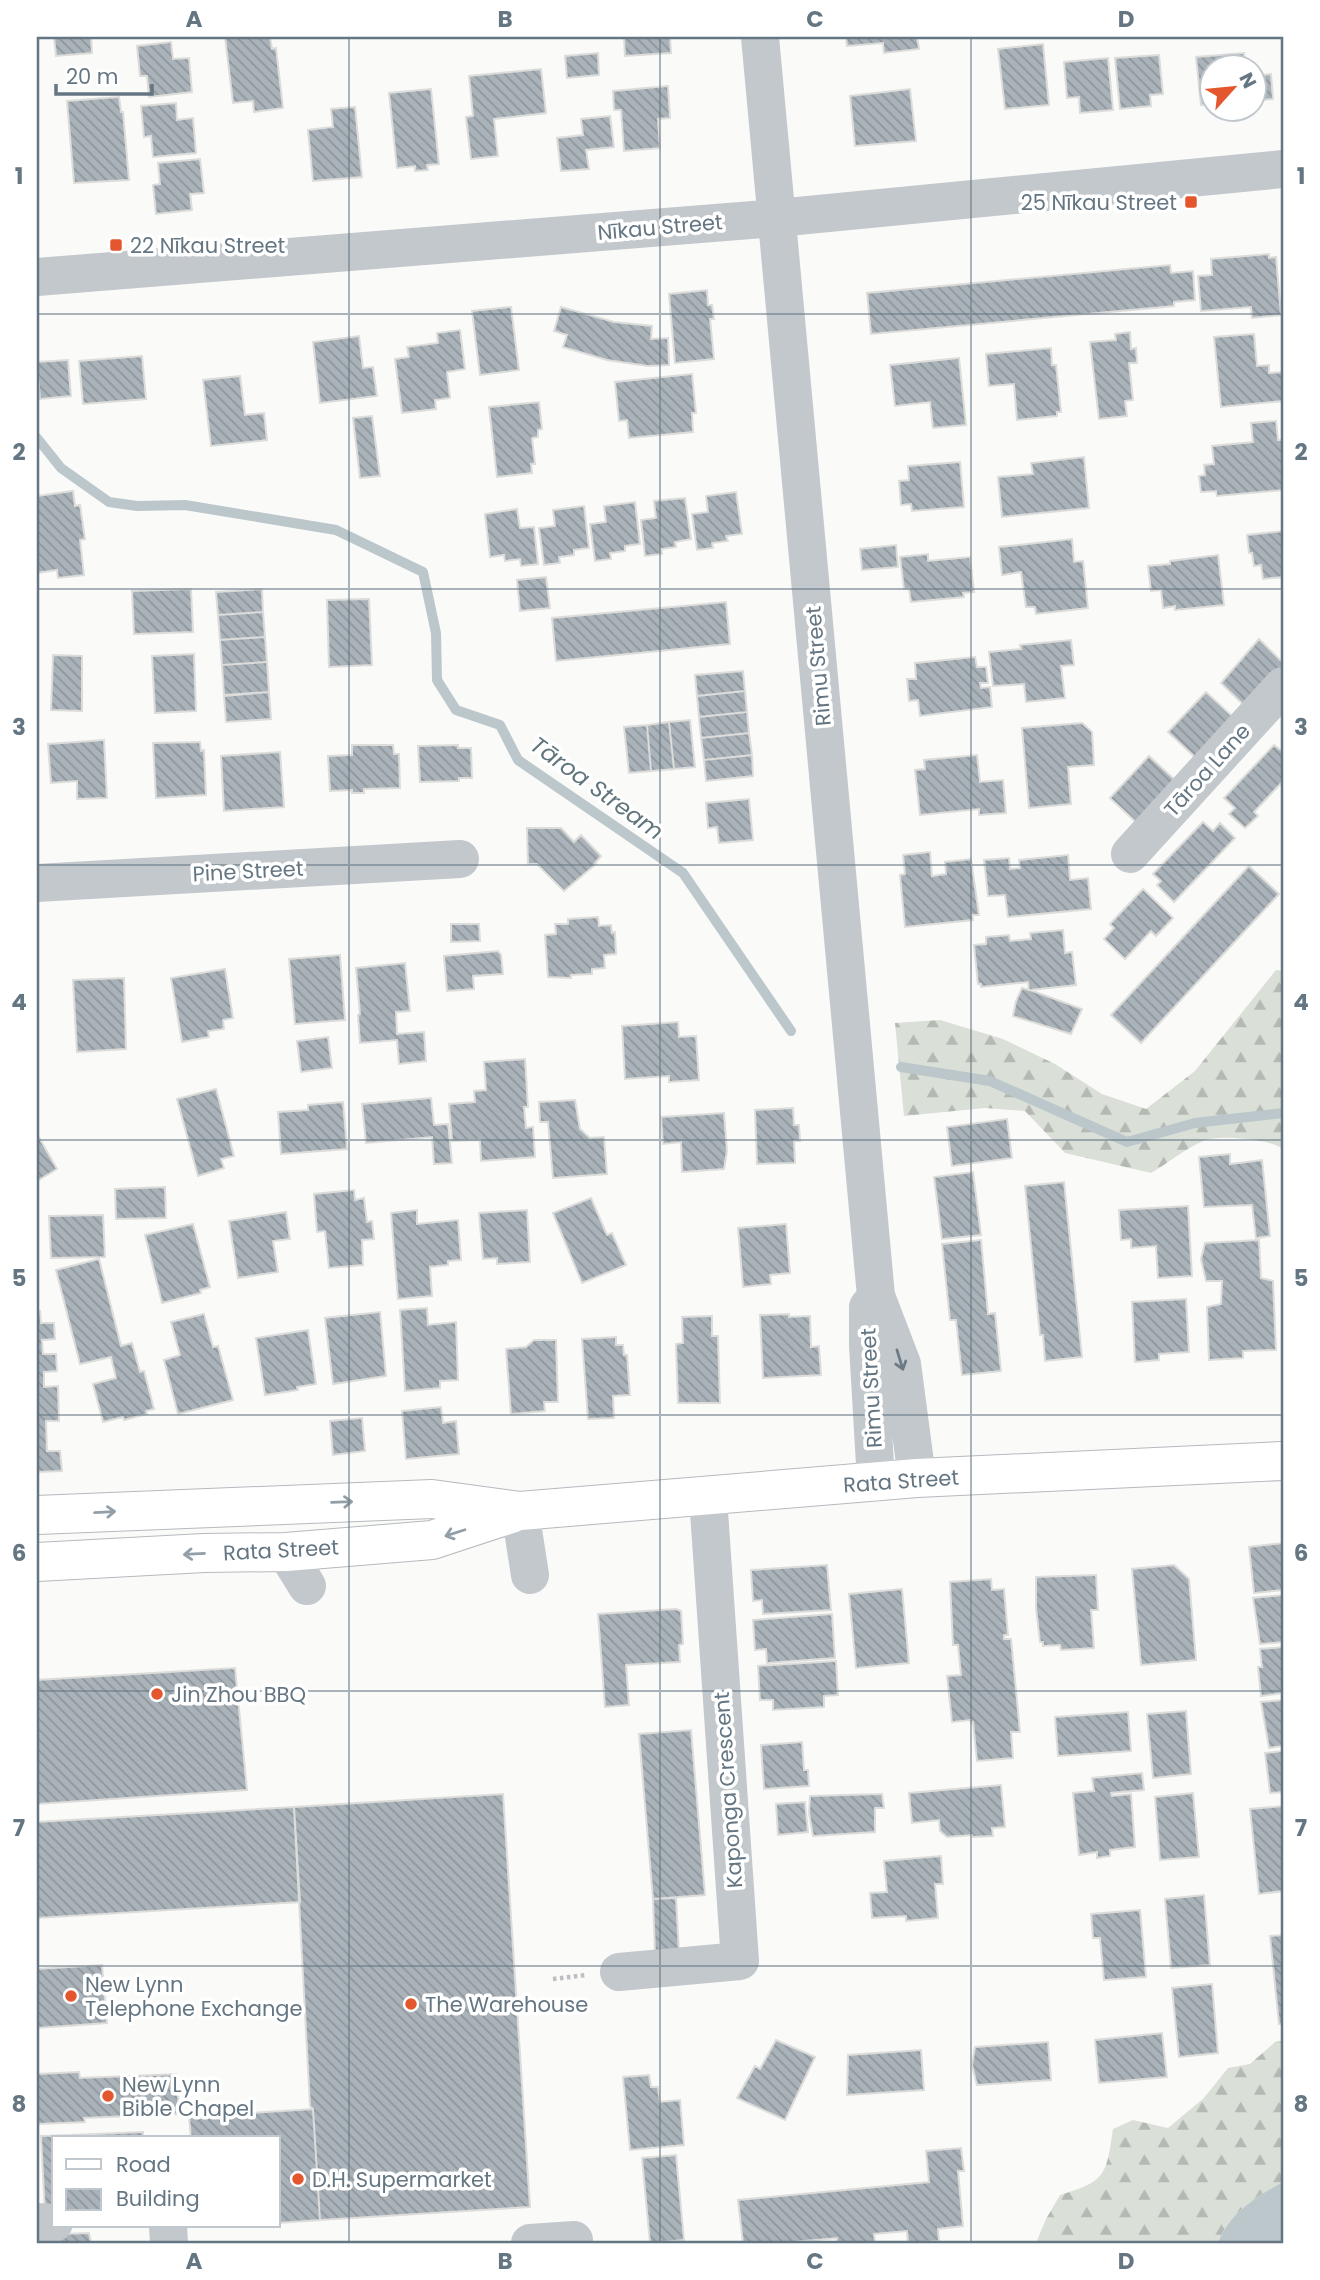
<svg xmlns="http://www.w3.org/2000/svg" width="1320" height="2280" font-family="Poppins,sans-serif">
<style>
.forest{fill:url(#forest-firs)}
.water{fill:#bbc7cb}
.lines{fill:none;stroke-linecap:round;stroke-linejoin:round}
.stream{stroke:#bbc7cb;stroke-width:10}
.building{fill:url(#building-back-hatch);stroke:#dcdcda;stroke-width:2}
.major-casing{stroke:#b5babe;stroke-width:40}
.path{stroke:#bbbfc2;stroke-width:4.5;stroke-dasharray:3.5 3.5;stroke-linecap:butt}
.minor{stroke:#c3c8cc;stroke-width:38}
.major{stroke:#fff;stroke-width:38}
.oneway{stroke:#6a7a87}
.oneway2{stroke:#939fa8}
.grid{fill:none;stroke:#657683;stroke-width:2;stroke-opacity:0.55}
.poi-dot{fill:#e4572e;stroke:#fff;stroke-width:2.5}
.labels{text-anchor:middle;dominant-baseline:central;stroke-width:7;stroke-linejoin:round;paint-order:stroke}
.poi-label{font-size:21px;fill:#657683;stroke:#fff;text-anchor:start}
.street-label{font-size:21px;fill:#657683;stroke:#fff}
.water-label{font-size:23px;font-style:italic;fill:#60757c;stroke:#fff}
.neatline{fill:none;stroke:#657683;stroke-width:2.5}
.grid-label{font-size:23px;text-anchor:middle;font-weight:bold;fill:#657683}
</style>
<defs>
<pattern id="forest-firs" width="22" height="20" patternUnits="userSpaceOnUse" patternTransform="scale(1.75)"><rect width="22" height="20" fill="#dadfd7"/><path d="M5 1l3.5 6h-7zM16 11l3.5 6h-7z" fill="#b4b9b4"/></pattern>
<pattern id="building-back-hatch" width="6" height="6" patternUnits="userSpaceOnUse" patternTransform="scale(1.75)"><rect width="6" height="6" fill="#aab3b9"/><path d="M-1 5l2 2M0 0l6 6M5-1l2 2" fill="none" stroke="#8e969c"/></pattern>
</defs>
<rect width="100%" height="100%" fill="#fafaf8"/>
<path class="forest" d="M1276,970L1283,971V1149C1272,1139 1217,1134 1203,1141C1185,1149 1168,1163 1151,1173L1065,1153L1025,1111L985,1108L904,1116L895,1023L940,1020L1003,1039L1055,1064L1102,1094L1146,1109L1195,1071Z
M1283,2041V2182C1257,2196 1228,2214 1218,2243H1036L1046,2219L1060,2195C1106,2181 1106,2176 1113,2129L1133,2120L1168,2128L1204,2098L1228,2068L1250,2064L1275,2042Z"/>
<path class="water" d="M1283,2182V2243H1218C1228,2214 1257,2196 1283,2182Z"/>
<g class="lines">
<path class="stream" d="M37,438L61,468L109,502L137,506L185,505L336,530L423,572L436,633L437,680L456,710L500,725L518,760L683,873L791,1031
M901,1067L990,1081L1127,1142L1195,1123L1283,1113"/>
</g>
<path class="building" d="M54,37H91L92,53L56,56Z
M225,37H270L272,49L276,48L283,108L254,112L253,101L233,103Z
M624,37H670L671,53L625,56Z
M846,37H917L919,49L884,53L883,43L847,46Z
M171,42L173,59L189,58L192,92L149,97L147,76H140L137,46Z
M1043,44L1049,105L1005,109L998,49Z
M598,53L599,75L567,78L565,56Z
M1244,53L1245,66H1212V104L1201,105L1196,57Z
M1159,55L1163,94L1150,95L1151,106L1120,109L1115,58Z
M1108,58L1113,110L1080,113L1079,97L1067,98L1064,62Z
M541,69L546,113L494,119L498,156L471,159L466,117L473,116L469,76Z
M1271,74L1273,99L1254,101V76Z
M668,86L670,118L658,119L660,148L624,151L621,110H614L613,91Z
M431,89L439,164L427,165L428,170L415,171V166L397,168L389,93Z
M910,89L916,141L855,146L850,96Z
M119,97L121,112H123L129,180L74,183L67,101Z
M176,103L177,120L193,118L196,153L153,157L151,136L144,137L141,106Z
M355,107L362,177L313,181L308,130L333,127L331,109Z
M610,116L614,147L586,150L589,169L561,171L557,138L583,135L581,119Z
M200,159L204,193L190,194L192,210L156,214L153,185L160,184L158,163Z
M1269,254V258L1276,257L1281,315L1252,318L1251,307L1201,311L1198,276L1212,275L1211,259Z
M1170,265L1171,273L1193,271L1195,300L1174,302V306L871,334L867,293Z
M707,290L708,305H712L714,319H710L714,359L675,363L669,294Z
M511,307L519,370L480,375L472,311Z
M561,307L614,322L652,326L651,339L668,338L669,365L648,366L607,360L563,347L567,335L554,331Z
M460,330L465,369L447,372L450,398L435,400L436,409L402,413L395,359L409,357L407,347L438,343L437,333Z
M1130,332L1131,349L1136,348L1137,363H1129L1133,400L1125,401L1127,416L1099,419L1090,342L1116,340L1115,334Z
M1254,334L1257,366L1269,365V373L1283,372V401L1221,407L1214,337Z
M359,336L363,368L373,367L377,396L320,403L313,342Z
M1051,348L1052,365H1056L1061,412H1057V416L1017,420L1014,384L989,386L986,354Z
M142,356L146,399L83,404L79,361Z
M959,358L966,425L933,428L930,402L895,406L890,365Z
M68,360L71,396L40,399L37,362Z
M692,374L696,413H692L693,432L629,438L627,420L619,421L615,382Z
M240,376L245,415L264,413L267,440L211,446L203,380Z
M539,402L542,429L538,430V437L532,438L535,464H531L532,473L497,477L489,407Z
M372,416L380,476L360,478L353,418Z
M1276,421L1278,440H1283V490L1217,496L1216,491L1201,492L1199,476L1205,475L1204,465L1214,464L1212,446L1253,442L1251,423Z
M1084,457L1089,508L1002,517L998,477L1033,474L1031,463Z
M960,462L964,507L912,511L911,504L901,505L899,481L909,480L908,466Z
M73,491L75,506L80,505L85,539L80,540L84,575L58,578L57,570L37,573V496Z
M736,492L742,534L726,536L728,541L712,543L713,548L697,550L692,514L708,512L706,496Z
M685,498L691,539L675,542L676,547L661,549L662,554L645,556L641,520L656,518L654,501Z
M635,502L640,544L625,546V551L610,553L611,559L595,561L590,524L606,522L604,506Z
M584,506L589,548L574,550V555L559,557L560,563L544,565L539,528L555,526L553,510Z
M517,509L520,528L534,527L538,564L521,566L520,559L505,561L504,555L490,557L485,514Z
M1283,531V577L1263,579L1261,565L1254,566L1252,553H1249L1247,535Z
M1072,539L1074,562L1083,561L1088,608L1036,614L1035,607H1026L1021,572L1002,575L999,547Z
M896,545L898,567L862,570L860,549Z
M928,554V561L970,557L974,592L963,593L964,597L911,602L909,589H904L900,557Z
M1218,555L1224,605L1175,610V606L1163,608L1161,590L1151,591L1148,566L1170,564V561Z
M546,577L550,608L520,611L517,580Z
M191,589L193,632L134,634L132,591Z
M262,589L263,612L218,615L216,592Z
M369,599L372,665L329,667L327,600Z
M726,602L730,644L556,661L552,618Z
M263,612L265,637L220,640L218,615Z
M265,637L267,662L222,665L220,640Z
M1259,639L1283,663V674L1249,710L1221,683Z
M1071,640L1074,665L1061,666L1065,698L1026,702L1024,684L993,686L989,652L1021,649L1020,645Z
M194,654L196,711L155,713L152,656Z
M53,655L82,656V711L51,710Z
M975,657L977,667H986L988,683H980L981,688L990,687L992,707L920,716L918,700L909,701L907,679H916L915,663Z
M267,662L269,692L224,695L222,665Z
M743,671L745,691L697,696L695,675Z
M745,691L747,712L699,717L697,696Z
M269,692L271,719L226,722L224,696Z
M1206,692L1234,718L1196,758L1168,732Z
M747,712L749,733L701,738L699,717Z
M690,720L695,767L674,769L669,722Z
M669,722L674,769L651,771L647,725Z
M1082,723L1092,732L1094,765L1068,767L1071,804L1029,808L1022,728Z
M647,725L651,771L629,773L624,727Z
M749,733L752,755L704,760L701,738Z
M104,740L107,798L77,799V781L51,783L48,744Z
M200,742L201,751L204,750L206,795L156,798L153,743Z
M352,745H393L394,754H399L400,788L364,789V793H352V790L330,791L328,756L352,755Z
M458,745V748H471L472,778H459V781L420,782L418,746Z
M1274,745L1283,752V781L1254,812L1258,816L1245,828L1229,814L1235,808L1224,798Z
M280,752L284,807L224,811L221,756Z
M752,755L753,776L706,781L704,760Z
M977,755L980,782L1003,780L1006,813L979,815V809L920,815L915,770L925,769L924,760Z
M1149,756L1176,781L1137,823L1110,798Z
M749,799L753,840L719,843L717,827L708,828L706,803Z
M1203,822L1213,831L1220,823L1235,838L1174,902L1157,885L1161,881L1153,874Z
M527,828H561L574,842L581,835L601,856L595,863L596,864L564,891L537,864H528Z
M930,852L932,876L946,874L945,862L971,859L979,915H972L973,920L905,927L900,875L905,874L903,855Z
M1068,855L1070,880L1088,878L1091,909L1008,917L1005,895L988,896L984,860L1009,858L1010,869L1020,868L1019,860Z
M1249,866L1279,894L1141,1043L1111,1015Z
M1143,889L1173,918L1156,936L1151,931L1125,959L1104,939L1114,928L1110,924Z
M598,917L599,926L611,925L612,933L615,932L616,954L604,955L605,968L592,969V974L571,975V978L548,977L545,935L556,934L555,924H568V919Z
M451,924H479L480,941L451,942Z
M1063,930L1065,953L1072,952L1076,985L1030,990L1082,1009L1071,1034L1013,1016L1016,1001L1022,988L1029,990L1028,982L981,987V984H978L974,945L986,944V937L1009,935L1010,941L1031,939L1030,933Z
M498,951L501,955L503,974L473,976L474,989L447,991L444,956Z
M340,955L345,1020L295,1024L289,959Z
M405,963L410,1011L396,1012L397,1034L424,1032L426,1061L399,1064L397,1040L360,1043L358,1015L360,1014L356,968Z
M225,969L233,1018L223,1020L224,1029L208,1031L209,1037L182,1042L171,978Z
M124,978L126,1049L77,1052L73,980Z
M678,1022L679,1037L696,1036L699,1080L669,1082V1076L625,1079L622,1026Z
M328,1037L332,1068L301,1072L297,1041Z
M525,1059L528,1107H524L526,1128L533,1127L535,1157L481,1161L480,1140L452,1141L449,1104L475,1102L474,1091L486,1090L484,1062Z
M216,1089L234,1156L221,1159L224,1168L198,1176L177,1099Z
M431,1098L434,1125L448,1124L452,1163L434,1164L432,1137L366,1143L362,1104Z
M575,1100L580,1129L590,1138L604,1137L607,1174L553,1178L548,1122H540L539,1102Z
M343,1102L347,1149L281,1154L278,1112L308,1110V1105Z
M793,1108L794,1125H799L800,1141H794L795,1163L757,1164L755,1110Z
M724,1113L727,1151L724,1169L682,1172L681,1142L663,1144L661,1117Z
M1007,1119L1012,1158L952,1166L947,1127Z
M37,1134L57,1169L37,1181Z
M1230,1154V1164L1262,1160L1270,1236L1256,1238L1252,1205L1204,1207L1199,1157Z
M973,1172L981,1235L942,1239L934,1177Z
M1064,1182L1082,1357L1045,1361L1043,1335H1040L1025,1186Z
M165,1187L166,1218L116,1219L115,1189Z
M354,1190L355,1200L364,1198L367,1222L372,1221L374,1239L362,1240L363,1265L329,1268L325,1231L317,1232L314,1194Z
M591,1198L607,1235L612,1233L626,1265L582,1283L553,1213Z
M1188,1206L1192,1276L1158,1278L1156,1246L1131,1248V1239L1121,1240L1119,1210Z
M417,1210V1224L458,1220L461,1260L448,1261V1265L430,1267L432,1296L398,1299L391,1213Z
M527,1210L530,1262L497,1264V1258L483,1259L479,1213Z
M286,1212L290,1239L273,1241L278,1272L238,1278L229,1221Z
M103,1215L105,1257L51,1258L49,1216Z
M193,1224L210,1287L200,1290L201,1293L162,1303L145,1235Z
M786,1224L790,1273L770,1275L771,1284L743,1287L738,1228Z
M981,1240L988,1314L995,1313L1001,1371L962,1375L956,1320H950L942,1244Z
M1259,1240L1261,1278L1273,1281L1276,1350L1243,1351V1358L1209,1360L1207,1307L1221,1304L1222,1281H1206L1201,1259L1205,1243Z
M99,1259L121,1346L132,1343L140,1372L144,1371L154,1409L146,1411L147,1414L124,1420L123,1417L103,1422L93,1384L116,1378L111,1357L80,1364L56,1270Z
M1186,1299L1189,1352L1159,1354V1360L1135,1362L1132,1302Z
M427,1308L428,1325L456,1322L458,1380L440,1381V1388L405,1391L400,1310Z
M37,1311H40L41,1323H54L55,1339L42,1340L43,1354H56L57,1371L44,1372V1387L58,1386L59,1421H46L47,1451H60L62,1471L37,1472Z
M380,1312L386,1376L333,1384L325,1318Z
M204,1314L213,1347L218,1346L233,1400L178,1414L164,1360L180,1355L171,1322Z
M789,1314V1317L810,1316L811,1347L819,1346L821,1375L763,1378L760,1315Z
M712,1316V1336H718L720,1403H678L676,1344L683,1343L682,1317Z
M308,1330L316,1384L297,1387L298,1390L265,1395L256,1338Z
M616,1337V1345H623L624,1355H627L630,1395L613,1396L614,1418L588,1419L582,1339Z
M534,1340H556L558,1402H544L545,1411L511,1414L506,1349L526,1347Z
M441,1407L443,1423L456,1421L459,1454L406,1459L402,1411Z
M362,1418L365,1451L333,1455L330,1421Z
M1283,1543V1590L1254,1593L1249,1547Z
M827,1565L831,1610L763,1614L762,1600L753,1601L751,1570Z
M1174,1565L1189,1579L1196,1660L1141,1665L1132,1569Z
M1096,1575L1098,1610H1091L1094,1648L1061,1650L1060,1645L1043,1646V1642H1040L1036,1608V1577Z
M991,1579L992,1590L1004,1589L1008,1635H1004V1639H1011L1020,1732H1011L1013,1758L977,1761L973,1722L971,1723L970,1720L952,1722L947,1676L961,1675L958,1645H953L950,1582Z
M902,1589L909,1663L856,1668L849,1594Z
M1283,1595V1642L1260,1644L1253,1598Z
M676,1609L681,1611L683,1644L679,1645L680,1662L626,1665L629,1705L605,1707L598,1614Z
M832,1614L835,1658L767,1663L766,1649L755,1650L753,1620Z
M1283,1647V1693L1261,1696L1258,1667H1262L1260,1649Z
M836,1661L838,1695L824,1696V1707L773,1710V1700H760L758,1666Z
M235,1668L247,1790L37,1804V1680Z
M1283,1700V1746L1269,1748L1261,1702Z
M1186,1711L1191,1774L1153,1778L1147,1714Z
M1128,1712L1131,1751L1058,1756L1055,1717Z
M691,1730L705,1895L653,1899L639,1734Z
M802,1742L804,1770H808L809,1786L764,1789L761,1745Z
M1283,1751V1792L1270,1793L1265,1753Z
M1142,1773L1144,1790L1111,1793L1112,1796L1131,1794L1135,1847L1110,1850V1856L1097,1858V1852L1079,1855L1073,1793L1094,1791L1092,1778Z
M1001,1785L1005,1827L992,1828L993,1836L973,1837L972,1835L947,1837L940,1831L939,1820L912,1823L909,1793Z
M1193,1793L1199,1857L1160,1860L1155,1797Z
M503,1794L530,2207L320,2220L313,2109L310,2106L294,1807Z
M882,1794L884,1808H875V1832L813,1836L809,1813L810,1796Z
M805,1802L808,1832L778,1835L776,1804Z
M1283,1806V1891L1259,1894L1250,1809Z
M294,1807L300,1902L37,1918V1822Z
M941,1856L943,1884H935L938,1918L906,1921V1916L872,1918L870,1893L887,1892L884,1861Z
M1204,1895L1210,1965L1171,1968L1165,1899Z
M676,1898L679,1951L655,1953L653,1899Z
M1140,1910L1146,1977L1104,1980L1100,1938H1093L1091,1914Z
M1283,1935V2024H1279L1270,1936Z
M102,1965L107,2023L37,2028V1969Z
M1212,1984L1218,2053L1179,2057L1172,1988Z
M1162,2033L1167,2077L1099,2083L1095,2040Z
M776,2040L815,2057L785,2120L737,2098L755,2066L760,2069Z
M1048,2042L1051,2080L977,2085L972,2065L975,2047Z
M921,2050L924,2090L847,2095L848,2055Z
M79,2072L80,2078L177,2074L179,2114L84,2118L85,2122L37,2124V2074Z
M649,2075L651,2087H658L660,2102L680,2100L684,2145L630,2150L623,2077Z
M313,2109L320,2220L278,2223V2138H191L189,2117Z
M143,2132V2138H72V2135Z
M72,2135V2138H54V2212L45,2213L41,2136Z
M961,2148L964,2171H958L963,2226L938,2229L939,2241L908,2243L907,2231L874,2234L875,2243H837V2238L782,2243H743L738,2200L929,2182L926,2151Z
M676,2155L684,2240L650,2243L642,2158Z
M89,2233L91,2243H37V2235Z"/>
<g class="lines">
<defs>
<path id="major" d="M37,1515L432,1499L520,1511L917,1478L1283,1461
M37,1562L204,1553L286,1552L432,1540L511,1514"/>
</defs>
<use href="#major" class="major-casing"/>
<path class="path" d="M553,1979L586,1975"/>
<path class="minor" d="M760,37L876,1296L902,1364L917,1478
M37,277L777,218L1283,169
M1130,854L1283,686
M37,883L460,859
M873,1301L868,1307V1345L876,1482
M520,1511L530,1575
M286,1552L307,1586
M619,1972L740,1961L708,1497
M37,2222L54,2223
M168,2226L169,2243
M530,2243L574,2240"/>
<use href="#major" class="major"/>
</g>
<defs><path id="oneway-shaft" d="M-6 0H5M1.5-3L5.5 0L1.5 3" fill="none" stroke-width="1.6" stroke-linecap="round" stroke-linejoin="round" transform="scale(1.75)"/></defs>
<use class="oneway" href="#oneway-shaft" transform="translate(900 1360) rotate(73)"/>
<g class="oneway2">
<use href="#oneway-shaft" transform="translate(342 1502) rotate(-2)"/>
<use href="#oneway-shaft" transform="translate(105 1512) rotate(-3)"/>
<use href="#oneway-shaft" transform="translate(455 1533) rotate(162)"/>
<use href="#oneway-shaft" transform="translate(194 1554) rotate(177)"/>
</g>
<path class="grid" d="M349,37V2243M660,37V2243M971,37V2243M37,314H1283M37,589H1283M37,865H1283M37,1140H1283M37,1415H1283M37,1691H1283M37,1966H1283"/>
<g class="poi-dot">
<rect x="1184" y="195" width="14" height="14" rx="3.5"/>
<rect x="109" y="238" width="14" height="14" rx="3.5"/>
<circle cx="157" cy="1694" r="7"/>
<circle cx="71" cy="1996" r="7"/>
<circle cx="411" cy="2004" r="7"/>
<circle cx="108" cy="2096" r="7"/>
<circle cx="298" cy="2179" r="7"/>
</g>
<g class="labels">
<g class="poi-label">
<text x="1177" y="202" text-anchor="end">25 Nīkau Street</text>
<text x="130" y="245">22 Nīkau Street</text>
<text x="171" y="1694">Jin Zhou BBQ</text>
<text x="85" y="1984">New Lynn<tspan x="85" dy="24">Telephone Exchange</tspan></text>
<text x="425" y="2004">The Warehouse</text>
<text x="122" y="2084">New Lynn<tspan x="122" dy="24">Bible Chapel</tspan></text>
<text x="312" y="2179">D.H. Supermarket</text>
</g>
<g class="street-label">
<text transform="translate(660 227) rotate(-5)">Nīkau Street</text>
<text transform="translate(818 666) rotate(-95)">Rimu Street</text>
<text transform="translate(1207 770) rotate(-48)">Tāroa Lane</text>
<text transform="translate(248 871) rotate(-3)">Pine Street</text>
<text transform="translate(871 1388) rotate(-93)">Rimu Street</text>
<text transform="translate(901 1481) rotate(-4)">Rata Street</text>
<text transform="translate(281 1550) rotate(-3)">Rata Street</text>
<text transform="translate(728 1790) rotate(-94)">Kaponga Crescent</text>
</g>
<g class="water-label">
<text transform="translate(597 788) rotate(36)">Tāroa Stream</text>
</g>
</g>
<rect width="1320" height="2280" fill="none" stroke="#ffffff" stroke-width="77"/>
<rect x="52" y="2136" width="228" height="91" fill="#ffffff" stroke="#c1c8cd" stroke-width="2"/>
<rect x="66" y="2159" width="35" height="10" fill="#ffffff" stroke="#c1c8cd" stroke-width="2"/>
<text x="116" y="2172" font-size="21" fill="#657683">Road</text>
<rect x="66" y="2189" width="35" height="21" fill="url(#building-back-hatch)" stroke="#c1c8cd" stroke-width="2"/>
<text x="116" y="2206" font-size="21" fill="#657683">Building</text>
<g transform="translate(1233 88) rotate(63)"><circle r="33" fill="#ffffff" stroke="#c1c8cd" stroke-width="2"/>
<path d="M0-5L12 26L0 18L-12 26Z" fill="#e4572e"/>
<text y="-10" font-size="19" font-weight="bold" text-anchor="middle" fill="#657683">N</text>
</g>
<path d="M56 84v10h96v-10" fill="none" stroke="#657683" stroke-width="3.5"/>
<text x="66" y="84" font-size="21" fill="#657683" stroke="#ffffff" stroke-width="5" paint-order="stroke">20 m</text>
<rect x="38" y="38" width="1244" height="2204" class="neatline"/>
<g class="grid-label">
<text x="194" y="27">A</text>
<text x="505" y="27">B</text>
<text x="815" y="27">C</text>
<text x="1126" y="27">D</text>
<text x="19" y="184">1</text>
<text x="1301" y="184">1</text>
<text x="19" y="460">2</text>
<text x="1301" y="460">2</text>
<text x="19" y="735">3</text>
<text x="1301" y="735">3</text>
<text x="19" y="1010">4</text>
<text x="1301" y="1010">4</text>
<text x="19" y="1286">5</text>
<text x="1301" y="1286">5</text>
<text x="19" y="1561">6</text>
<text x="1301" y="1561">6</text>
<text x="19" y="1836">7</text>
<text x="1301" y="1836">7</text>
<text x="19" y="2112">8</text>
<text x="1301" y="2112">8</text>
<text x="194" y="2269">A</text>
<text x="505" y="2269">B</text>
<text x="815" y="2269">C</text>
<text x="1126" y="2269">D</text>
</g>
</svg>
